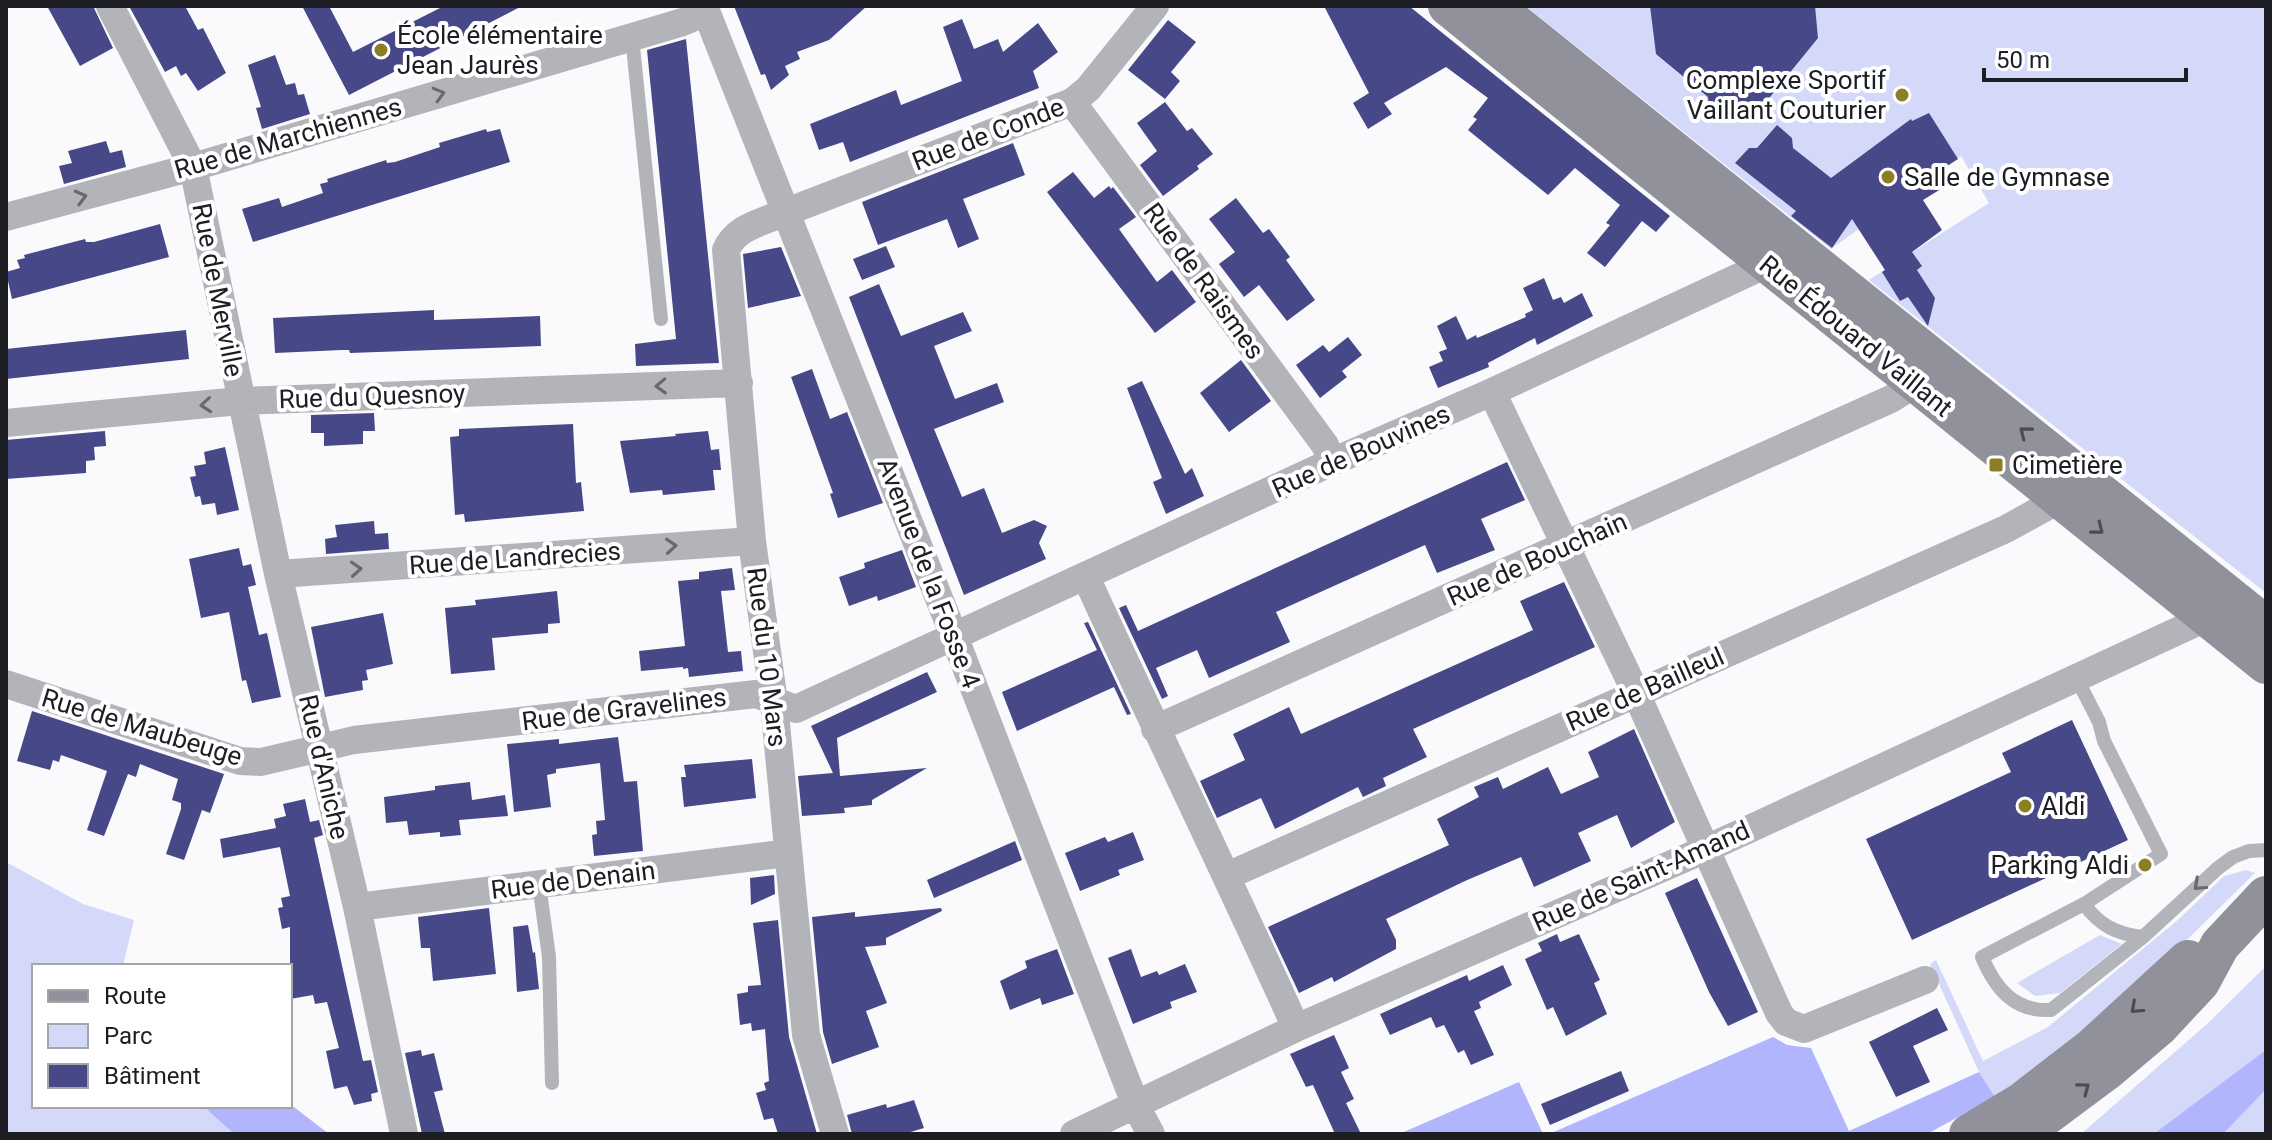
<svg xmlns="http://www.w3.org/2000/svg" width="2272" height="1140" font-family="Roboto,sans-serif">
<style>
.green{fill:#d5d9f9}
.forest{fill:#b0b5fe}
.building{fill:#474888}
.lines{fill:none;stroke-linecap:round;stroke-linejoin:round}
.lane{stroke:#b3b4ba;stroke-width:14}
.street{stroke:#b3b4ba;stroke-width:28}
.secondary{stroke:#90919b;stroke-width:40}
.oneway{stroke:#68696e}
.oneway2{stroke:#4b4c53}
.poi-dot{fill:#8b7e24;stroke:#fff;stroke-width:3}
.labels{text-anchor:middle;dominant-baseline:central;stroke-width:8;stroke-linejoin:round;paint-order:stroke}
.poi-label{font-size:26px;fill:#1d1e23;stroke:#fff;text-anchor:start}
.street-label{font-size:26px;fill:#1d1e23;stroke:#fff}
</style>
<rect width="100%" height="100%" fill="#fafafd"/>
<path class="green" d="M1531,6H2266V593L1869,280L1989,203L1961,156L1831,249L1528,8Z
M6,862L83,904L134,920L123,966H34V1106H203L234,1134H6Z
M2246,870L2255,873L2148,978L2066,1046L1995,1097L1979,1072L1930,964L1936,960L1983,1061L2048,1027L2179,919L2224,876Z
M2100,935L2122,944L2060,993L2035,996L2017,983Z
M2266,966V1134H2081L2207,1024Z"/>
<path class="forest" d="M1773,1037L1787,1045L1811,1048L1849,1131L1979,1072L1995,1097L1927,1134H1549Z
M2266,1050V1089L2223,1134L2155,1133Z
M1519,1082L1543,1134H1399Z
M290,1104L329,1134H234L203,1106H290Z"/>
<path class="building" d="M47,6H93L113,48L80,66Z
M129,6H185L198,30L203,28L226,73L198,91L186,73L181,76L176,66L165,72Z
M302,6H329L353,52L444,6H522L349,95Z
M734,6H867L829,40L797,52L800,59L785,66L789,75L771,90L765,74L761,75Z
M1324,6H1409L1670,216L1656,232L1642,221L1605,267L1587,253L1610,225L1606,223L1620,205L1575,168L1548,195L1468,130L1477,119L1473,117L1488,98L1446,67L1384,103L1392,114L1368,129L1353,103L1369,93Z
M1650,6H1815L1818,38L1766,102L1709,107L1708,97L1656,54Z
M962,19L974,49L998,39L1003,52L1038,23L1058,52L1033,71L1039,88L850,162L843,142L819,150L810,124L896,90L901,105L962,81L943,27Z
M1168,20L1196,42L1171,72L1180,81L1165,99L1128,70Z
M686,39L719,363L636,366L635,344L676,339L647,50Z
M275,55L286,85L295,83L298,95L304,94L310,114L262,129L256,108L261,107L248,65Z
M1165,102L1187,131L1192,128L1213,154L1197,166L1199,169L1163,196L1140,165L1157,151L1137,123Z
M1929,113L1958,159L1941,170L1949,184L1923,200L1942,230L1912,252L1922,266L1917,270L1935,298L1928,326L1908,297L1900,301L1882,272L1885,270L1852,219L1832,248L1791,216L1796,211L1735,163L1749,148H1757L1777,125L1792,138L1793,148L1831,178L1911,119L1912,121Z
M486,129L487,132L500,129L510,162L253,242L242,209L279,198L282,207L323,193L320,184L328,182L327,179L386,160L387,163L395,162L440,147L439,143Z
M106,141L110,153L122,150L126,167L64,184L59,166L72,163L68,151Z
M1013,143L1025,175L963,199L979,239L958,248L947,219L878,245L862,202Z
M1073,172L1094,198L1109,186L1111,189L1113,187L1136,217L1119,229L1157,282L1172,270L1196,302L1155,333L1047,192Z
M1236,198L1263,233L1269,229L1290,257L1286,260L1315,300L1287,321L1259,285L1244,297L1219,264L1235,252L1209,219Z
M160,224L169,257L12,299L6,272L20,268L17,260L25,258L24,255L85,239L86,242H94Z
M886,246L895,267L862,280L853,259Z
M781,247L801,296L748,308L743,254Z
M1544,278L1553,300L1561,297L1564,303L1582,293L1593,316L1537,345L1535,338L1488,363L1489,367L1438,388L1429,367L1443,361L1439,352L1447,349L1437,326L1456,316L1467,340L1476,335L1477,338L1526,317L1525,314L1533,310L1523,288Z
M879,284L901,336L963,312L972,331L934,346L955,399L997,383L1004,402L934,429L962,497L984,488L1002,533L1034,520L1047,526L1039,543L1046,559L964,595L849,297Z
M434,310V320L540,316L541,346L350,353L349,350H342L275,353L273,318Z
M186,330L189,359L6,379V349Z
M1348,337L1362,355L1342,371L1347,377L1320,398L1296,365L1323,345L1329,352Z
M1241,360L1271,401L1229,432L1200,393Z
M812,369L830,419L847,412L883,503L838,518L830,494L833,493L791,377Z
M1142,381L1185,474L1192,468L1204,496L1166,514L1153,482L1162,478L1127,388Z
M374,413L375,431H363V444L324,446V433H311V415Z
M573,424L576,483L581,482L584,511L465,522L464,514L455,515L450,437L459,436V429Z
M105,431L106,446L94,447L95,460L86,461V473L6,479V440Z
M708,431L711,450L719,449L721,470H713L715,490L663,495L662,490L630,493L620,441L676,436L675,434Z
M225,447L239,510L217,515L215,503L202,505L200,496L195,497L190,477L196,476L194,466L206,464L204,452Z
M1507,462L1525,500L1481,519L1495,550L1437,573L1425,545L1276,612L1290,642L1209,678L1197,650L1156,668L1168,696L1162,699L1119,608L1126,605L1138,631Z
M374,521L375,534L388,533L389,549L326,554L325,539L337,537L335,525Z
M239,548L243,566L251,564L256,585L248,587L259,635L267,633L281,697L252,703L246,680L242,681L229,612L201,618L189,559Z
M902,550L916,587L878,601L877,596L849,606L839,577L865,568L864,563Z
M732,568L735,590L721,591L728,652L741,651L743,671L689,677L688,668L683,669V667L641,671L639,651L685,646L678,581L699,579V572Z
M1564,582L1595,647L1413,729L1427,757L1383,778L1386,786L1363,797L1358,787L1275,829L1261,798L1217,818L1200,781L1245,760L1233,734L1289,707L1301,734L1533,630L1520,601Z
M557,591L560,623L548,624V633L492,638L495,670L451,674L445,608L476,605L475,600Z
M383,613L393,664L366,670L368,680L362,681L363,690L325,697L311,627Z
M1088,622L1131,714L1127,715L1114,687L1017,731L1002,692L1097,650L1084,623Z
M927,672L937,692L837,738L840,776L927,768L872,800V805L844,808L845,813L802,816L798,776L833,773L811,726Z
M32,711L224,774L210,813L202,810L184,860L166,854L181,809V803L172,800L178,779L140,764L136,777L128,774L104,836L87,830L107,771L61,755L59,762L53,760L50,770L17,761Z
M2072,720L2128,840L1912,940L1866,839L2011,772L2002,753Z
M1634,729L1675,822L1631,848L1617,815L1578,833L1591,861L1534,887L1521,857L1465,881L1386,919L1396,940V949L1334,982L1332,977L1299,993L1268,927L1449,845L1437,819L1479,797L1474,787L1498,777L1503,789L1548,767L1561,794L1599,777L1588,752Z
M618,737L624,782L637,781L643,851L594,856L592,835L597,834L596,821L605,820L600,763L556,769V773L547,775L551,807L514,812L507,744L559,739V744Z
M752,759L756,798L684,807L681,777H686L684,765Z
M470,782L472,800L505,795L508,816L459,820L461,835L440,837V832L409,835L407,821L386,823L384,797L435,790V786Z
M305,799L310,822L319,820L323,835L314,838L325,888L363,1061L371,1060L378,1092L371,1094L372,1101L354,1105L347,1086L334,1089L326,1051L339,1048L327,1002L315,1004L313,995L290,999V927L282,929L278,908L283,907L281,898L290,896L280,847L223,858L220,839L276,828L274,819L286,816L283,804Z
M1133,832L1144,860L1118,870L1120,875L1080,891L1065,853L1105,837L1108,842Z
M1015,841L1022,860L934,898L927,880Z
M774,875L775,894L751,905L750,878Z
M1697,878L1758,1012L1728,1026L1709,992L1665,893Z
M489,908L496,974L433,981L430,948H421L418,917Z
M941,908L942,911L886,938V945L865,947L887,1003L866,1011L879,1047L832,1064L823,1032L812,917L855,912V917Z
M778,920L789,1037L817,1134H778L773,1118L764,1120L756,1093L766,1090L764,1083L769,1081L765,1029L752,1031L751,1023L740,1025L737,994L748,992V986L761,985L753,923Z
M528,925L533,953L535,952L539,989L517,992L513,927Z
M1557,934L1560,942L1579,934L1600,980L1594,983L1607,1014L1566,1036L1553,1007L1547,1010L1525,959L1542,951L1538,943Z
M1057,949L1074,994L1042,1005L1040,998L1010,1010L1000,981L1027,968L1025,961Z
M1131,949L1141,977L1157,971L1159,975L1185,964L1197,992L1170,1002L1172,1008L1133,1024L1108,958Z
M1503,965L1512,985L1479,1002L1481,1008L1474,1011L1494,1055L1471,1065L1464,1050L1458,1053L1444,1025L1436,1028L1431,1017L1390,1035L1380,1014L1467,975L1469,981Z
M1937,1008L1948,1030L1913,1046L1930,1082L1896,1097L1869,1042Z
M1334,1035L1349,1068L1341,1072L1354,1099L1346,1103L1361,1134H1335L1313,1085L1306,1087L1290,1054Z
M421,1050L422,1056L434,1053L443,1090L434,1092L445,1134H422L405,1053Z
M1621,1071L1629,1091L1550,1125L1541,1104Z
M914,1100L924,1128L904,1134H852L847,1115L886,1104L887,1108Z"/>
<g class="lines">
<path class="lane" d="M632,37L661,319
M2077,679L2099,722L2104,741L2161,854L2084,904L1982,957C1995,988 2014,1012 2051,1010L2143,937L2218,868L2233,857L2249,851L2266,850
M539,884L549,957L552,1083
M2084,904C2100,926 2117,934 2143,937"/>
<path class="street" d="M110,6L193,167L278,574L357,907L404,1134
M704,6L954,636L1136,1106L1151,1134
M1072,102L1325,445L1332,462
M6,217L193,167L683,22L706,12
M1492,392L1636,693L1779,1013L1786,1022L1804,1029L1925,980
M6,423L240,401L739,383
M278,574L752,541
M1086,577C1155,728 1228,877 1296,1028
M6,684L240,761L261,762L354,740L756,694L796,709L1332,462L1492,392L1767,264
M1155,729L1891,399L1915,384
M1227,876L2006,529L2075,491
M357,907L788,853
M835,1134L806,1035L774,703L752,541L726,250C735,229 756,224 776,216L1072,102L1088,89L1155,6
M1074,1134L1296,1028L1706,849L2208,617"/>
<path class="secondary" d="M1448,6L2266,664
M1493,6L2266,626
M1969,1134L2022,1102L2092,1048L2188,960
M2021,1134L2107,1070L2158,1027L2200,982L2220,945L2266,896"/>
</g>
<defs><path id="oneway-chevron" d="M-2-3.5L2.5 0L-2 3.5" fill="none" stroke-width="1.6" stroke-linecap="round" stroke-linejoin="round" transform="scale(2)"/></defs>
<g class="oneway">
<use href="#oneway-chevron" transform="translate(439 94) rotate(-16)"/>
<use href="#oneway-chevron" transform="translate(81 197) rotate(-15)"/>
<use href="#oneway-chevron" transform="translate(661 386) rotate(178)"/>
<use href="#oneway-chevron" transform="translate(206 405) rotate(175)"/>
<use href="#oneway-chevron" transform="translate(671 546) rotate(-4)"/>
<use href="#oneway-chevron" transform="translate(356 569) rotate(-4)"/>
<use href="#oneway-chevron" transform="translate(2199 885) rotate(138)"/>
</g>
<g class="oneway2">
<use href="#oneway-chevron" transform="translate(2025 432) rotate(-141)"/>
<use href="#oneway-chevron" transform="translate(2098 529) rotate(38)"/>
<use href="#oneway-chevron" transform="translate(2136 1008) rotate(138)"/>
<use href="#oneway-chevron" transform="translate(2084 1088) rotate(-37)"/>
</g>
<g class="poi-dot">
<circle cx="381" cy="50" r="8"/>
<circle cx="1902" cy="95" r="8"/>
<circle cx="1888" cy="177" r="8"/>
<rect x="1988" y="457" width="16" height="16" rx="4"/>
<circle cx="2025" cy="806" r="8"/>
<circle cx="2145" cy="865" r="8"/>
</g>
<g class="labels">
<g class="poi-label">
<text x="397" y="35">École élémentaire<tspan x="397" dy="30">Jean Jaurès</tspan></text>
<text x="1886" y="80" text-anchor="end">Complexe Sportif<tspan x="1886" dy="30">Vaillant Couturier</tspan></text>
<text x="1904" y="177">Salle de Gymnase</text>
<text x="2012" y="465">Cimetière</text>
<text x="2041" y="806">Aldi</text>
<text x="2129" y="865" text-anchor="end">Parking Aldi</text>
</g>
<g class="street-label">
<text transform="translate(988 134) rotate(-21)">Rue de Conde</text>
<text transform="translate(288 138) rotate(-16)">Rue de Marchiennes</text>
<text transform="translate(1204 281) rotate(54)">Rue de Raismes</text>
<text transform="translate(218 290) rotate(79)">Rue de Merville</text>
<text transform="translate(1856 336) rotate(39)">Rue Édouard Vaillant</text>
<text transform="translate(372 396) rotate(-2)">Rue du Quesnoy</text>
<text transform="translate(1361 451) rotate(-24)">Rue de Bouvines</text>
<text transform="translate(515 558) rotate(-4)">Rue de Landrecies</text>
<text transform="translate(1537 559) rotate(-24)">Rue de Bouchain</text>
<text transform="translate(929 573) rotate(69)">Avenue de la Fosse 4</text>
<text transform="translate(767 657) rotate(83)">Rue du 10 Mars</text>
<text transform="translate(1645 689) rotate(-24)">Rue de Bailleul</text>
<text transform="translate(624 709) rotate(-7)">Rue de Gravelines</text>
<text transform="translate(142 727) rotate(17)">Rue de Maubeuge</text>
<text transform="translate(324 767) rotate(77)">Rue d'Aniche</text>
<text transform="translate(1641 876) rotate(-24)">Rue de Saint-Amand</text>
<text transform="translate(573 880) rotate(-7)">Rue de Denain</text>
</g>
</g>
<rect width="2272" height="1140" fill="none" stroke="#1d1e23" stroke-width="16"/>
<rect x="32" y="964" width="260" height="144" fill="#ffffff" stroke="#a5a5a7" stroke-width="2"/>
<rect x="48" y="990" width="40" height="12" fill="#90919b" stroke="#a5a5a7" stroke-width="2"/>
<text x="104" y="1004" font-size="24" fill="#1d1e23">Route</text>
<rect x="48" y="1024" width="40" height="24" fill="#d5d9f9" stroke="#a5a5a7" stroke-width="2"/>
<text x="104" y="1044" font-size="24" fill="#1d1e23">Parc</text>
<rect x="48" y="1064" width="40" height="24" fill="#474888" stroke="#a5a5a7" stroke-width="2"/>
<text x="104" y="1084" font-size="24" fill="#1d1e23">Bâtiment</text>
<path d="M1984 68v12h202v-12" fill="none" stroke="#1d1e23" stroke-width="4"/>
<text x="1996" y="68" font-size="24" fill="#1d1e23" stroke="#ffffff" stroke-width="6" paint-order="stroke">50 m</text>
</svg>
